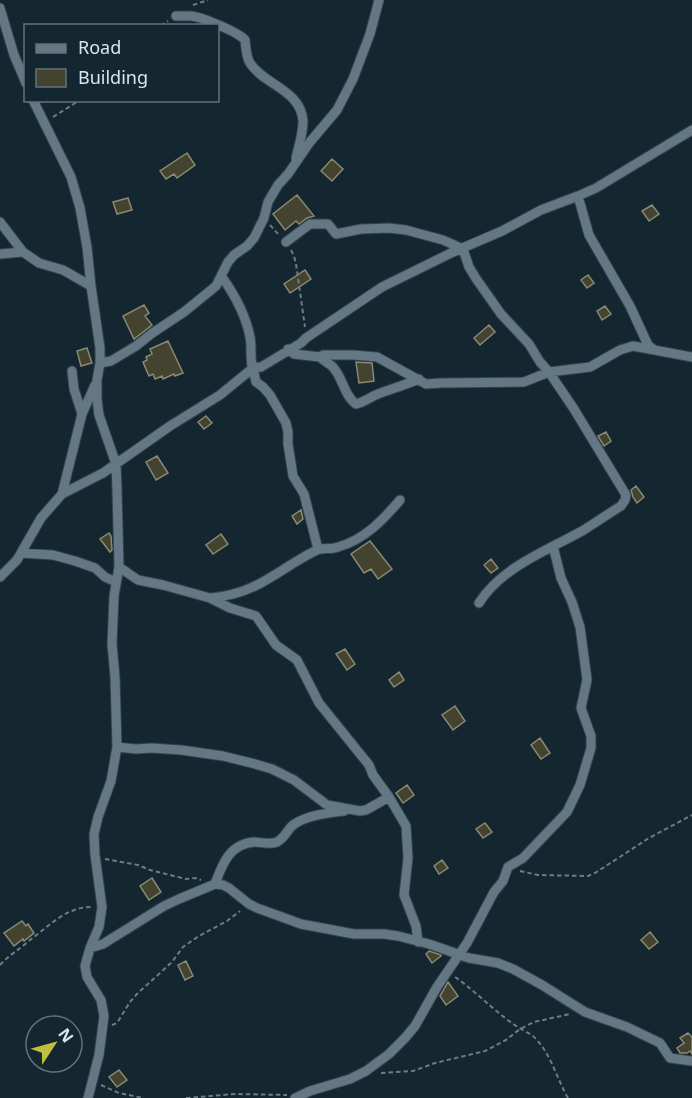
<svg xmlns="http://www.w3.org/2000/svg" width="692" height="1098" font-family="'Noto Sans',sans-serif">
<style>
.building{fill:#434330;stroke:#898974;stroke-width:1.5}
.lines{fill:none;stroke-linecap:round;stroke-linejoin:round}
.minor-casing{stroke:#35424b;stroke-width:11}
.path{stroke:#6d7c85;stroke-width:2;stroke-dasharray:4.5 3;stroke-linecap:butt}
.minor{stroke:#637784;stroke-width:9}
</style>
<rect width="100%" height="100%" fill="#142630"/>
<path class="building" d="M187,153L195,165L177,178L174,174L166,179L160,171Z
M332,159L343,169L332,181L321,171Z
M297,195L314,216L307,218L299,224L296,221L285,230L273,214Z
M128,198L132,210L117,214L113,202Z
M652,205L659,214L649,221L642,211Z
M305,270L311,279L290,293L284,284Z
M588,275L594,283L587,288L581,280Z
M144,305L149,313L145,316L152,325L134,339L123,316Z
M605,306L611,314L602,320L597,311Z
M489,325L495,332L480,345L474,338Z
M168,341L183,373L175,376L174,374L163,379L162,376L155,379L153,374L149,376L143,362L147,360L146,357L152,354L150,349Z
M87,348L92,363L81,366L77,351Z
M356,362L372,363L374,381L359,383Z
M206,416L212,423L204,429L198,422Z
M606,432L611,441L604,446L598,436Z
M157,456L168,473L156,480L146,462Z
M636,486L644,497L637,503L633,497L631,490Z
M301,510L303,519L297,524L292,516Z
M109,533L111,536L112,550L110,552L100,539Z
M221,534L228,544L213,554L206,545Z
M370,541L392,569L378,579L371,569L364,573L351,554Z
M491,559L498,568L491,573L484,565Z
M345,649L355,664L347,670L336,654Z
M399,672L404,680L394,687L389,680Z
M455,706L465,721L453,730L442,715Z
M540,738L550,753L541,759L531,745Z
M407,785L414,795L403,803L396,793Z
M485,823L492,832L483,838L476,829Z
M442,860L448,868L439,874L434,866Z
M152,878L161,892L149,900L140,886Z
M22,921L26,926L28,924L34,933L24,941L23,939L14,946L4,933Z
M650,932L658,942L649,949L641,940Z
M429,951L441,955V956L432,963L426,954Z
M186,961L193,976L185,980L178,965Z
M448,982L458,996L446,1005L440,996Z
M688,1033L692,1037V1054L690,1051L687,1053H680L677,1048L684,1043L680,1038Z
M119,1070L127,1080L117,1087L109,1077Z"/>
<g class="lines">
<defs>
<path id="minor" d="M0,8L14,55L26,83
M176,16C181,16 186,16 191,16C202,17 238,32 245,40C246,47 246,57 250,63C264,85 301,90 303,121C303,133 299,146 296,158
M33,100L71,177L80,208L87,247L91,286L100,348V363L97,380V399L99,415L116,464L117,490L119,567L114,596L112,644L115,677L117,747L111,781L98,817L94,834L95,855L102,907L99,927L90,948L85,966L87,977L101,1000L104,1016L99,1055L88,1098
M578,196L589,235L630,306L648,345L653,349
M0,222L23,252
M286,242L310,224H328L336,234L361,229L389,228L406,230L443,240L463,249L469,267L477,280L501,314L529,344L540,362L549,372L574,409L626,495L625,500L621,506C608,514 595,523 582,531C546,551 502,567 479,603
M0,254L23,252L39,263L63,270L91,286
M222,277C234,294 246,316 250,337C252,347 250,356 252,366L257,367
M288,349L294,354L320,357L323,355H353L377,357L426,384L441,383L524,382L549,372L590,367L620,350L633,346L692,357
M320,357C324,361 328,363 332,366C343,377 344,396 356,404C365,402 370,397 378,394C391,389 405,385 419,379
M100,363L111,361L136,346L151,334L184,312L216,286L228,262L234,255L247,246L254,238L264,218L268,202L278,185L288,174L310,142L337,110L353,79L370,34L379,0
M253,368L256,382L263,387L270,395L286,423L288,432V444L293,476L304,494L318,549
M72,371L74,389L82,414
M62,494L82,414L95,385
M21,553L53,555L75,561L95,568L105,577L116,582
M119,567L138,580L163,585L210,598L230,608L256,616L276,645L297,660L319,703L369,765L373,775L389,797
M0,577L17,560L41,518L62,494L103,473L170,426L220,395L253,368L261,367L301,343L306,338L382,287L451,253L502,231L541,210L578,196L596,188L692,130
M210,598C218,597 226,596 233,594C263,587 288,564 315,551C322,547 330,550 338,547C364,540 383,520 400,500
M117,747L136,749L152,748L181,750L223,756L255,764L272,769L294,780L327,805L360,811L366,810L389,797L406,826L408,858L404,895L416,926L418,942
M215,884C222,865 229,844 254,842C261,842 270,845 277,842C285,838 287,830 293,825C307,815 328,813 344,811
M90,948L103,944L164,906L179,899L215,884L223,885L229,888L249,904L257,908L301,924L354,934H384L398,936L429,944L469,958L498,963L513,969L542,985L585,1012L627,1027L660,1043L670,1058L692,1061
M295,1098L310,1091L350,1079L366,1071L389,1054L405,1038L415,1026L437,987L467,943L494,892L503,881L508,867L523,858L567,812L580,785L591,748V736L581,708L587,680L586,672L580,627L572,602L561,578L553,546"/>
</defs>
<use href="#minor" class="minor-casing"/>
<path class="path" d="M193,5L208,0
M161,26L168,21
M53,117L80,100
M270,225L280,236
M291,250L294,256L296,264L305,327
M105,859L138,865L150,870L186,879L195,878L201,880
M520,871L538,875L588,876L595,873L649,838L692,815
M0,965C9,955 20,949 30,940C49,926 67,906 93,907
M455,977C471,988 484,1001 499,1013C505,1018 511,1023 518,1027C525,1032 531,1033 537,1040C552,1057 557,1079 568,1098
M112,1025L117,1023L130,1002L137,994L172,962L183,947L199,936L227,921L240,911
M381,1073L413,1071L435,1063L485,1051L506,1040L520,1029L534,1022L570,1014
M101,1085L119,1093L143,1098
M186,1098L235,1094L287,1095"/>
<use href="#minor" class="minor"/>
</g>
<rect x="24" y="24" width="195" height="78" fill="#142630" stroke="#63727b" stroke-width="1.5"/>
<rect x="36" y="44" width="30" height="9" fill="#637784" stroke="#63727b" stroke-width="1.5"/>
<text x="78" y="54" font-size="18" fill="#dae5ec">Road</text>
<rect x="36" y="69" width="30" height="18" fill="#434330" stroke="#63727b" stroke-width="1.5"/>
<text x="78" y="84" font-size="18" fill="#dae5ec">Building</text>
<g transform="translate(54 1044) rotate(54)"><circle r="28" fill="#142630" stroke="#63727b" stroke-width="1.5"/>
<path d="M0-4.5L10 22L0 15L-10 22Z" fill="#c0be40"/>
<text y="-9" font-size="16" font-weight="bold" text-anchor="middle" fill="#dae5ec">N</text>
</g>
</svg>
